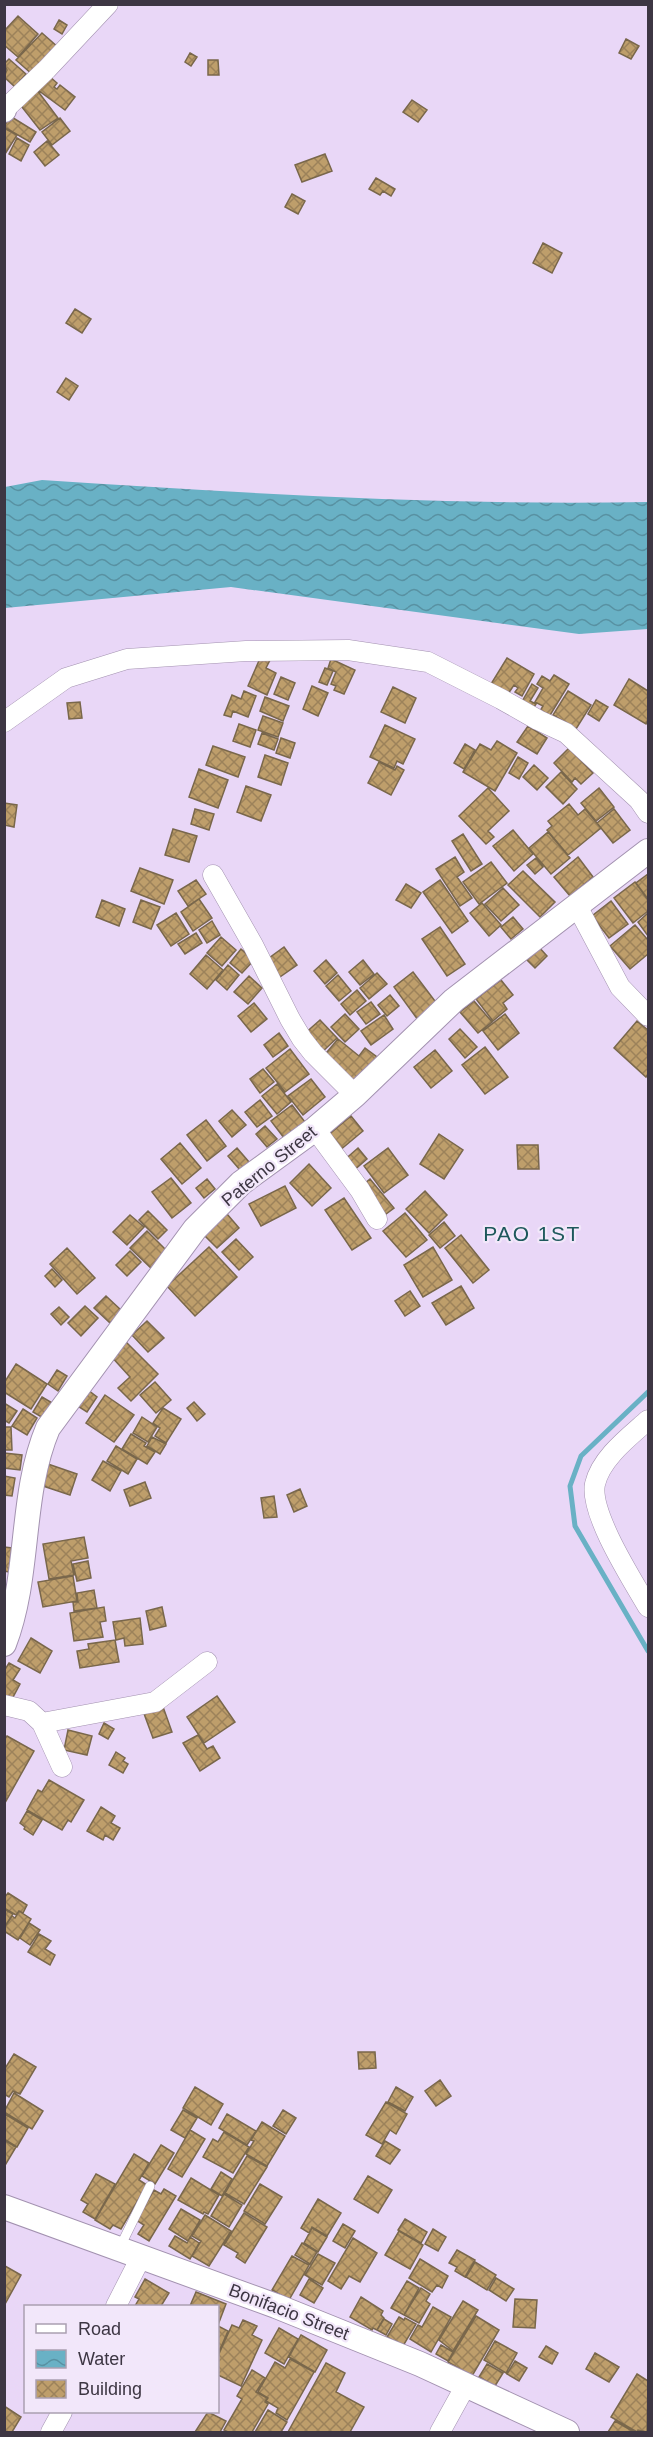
<svg xmlns="http://www.w3.org/2000/svg" width="653" height="2437" font-family="Helvetica,sans-serif">
<style>
.water{fill:url(#water-waves)}
.lines{fill:none;stroke-linecap:round;stroke-linejoin:round}
.stream{stroke:#69b1c5;stroke-width:5}
.building{fill:url(#building-cross-hatch);stroke:#79674b;stroke-width:1.5}
.service-casing{stroke:#a392b0;stroke-width:10}
.minor-casing{stroke:#a392b0;stroke-width:21}
.tertiary-casing{stroke:#a392b0;stroke-width:26}
.service{stroke:#fff;stroke-width:9}
.minor{stroke:#fff;stroke-width:20}
.tertiary{stroke:#fff;stroke-width:24}
.labels{text-anchor:middle;dominant-baseline:central;stroke-width:4.5;stroke-linejoin:round;paint-order:stroke}
.street-label{font-size:18px;fill:#3d3643;stroke:#f2e7fa}
.quarter-label{font-size:21px;letter-spacing:1.5px;fill:#1d585b;stroke:#f2e7fa}
</style>
<defs>
<pattern id="water-waves" width="16" height="10" patternUnits="userSpaceOnUse" patternTransform="scale(1.5)"><rect width="16" height="10" fill="#69b1c5"/><path d="M0 5q4-4 8 0t8 0" fill="none" stroke="#5891a2"/></pattern>
<pattern id="building-cross-hatch" width="8" height="8" patternUnits="userSpaceOnUse" patternTransform="scale(1.5)"><rect width="8" height="8" fill="#be9e6b"/><path d="M0 0l8 8M0 8l8-8" fill="none" stroke="#9c825a"/></pattern>
</defs>
<rect width="100%" height="100%" fill="#e9d7f7"/>
<path class="water" d="M42,480C244,493 446,506 648,502V629L579,634L231,587L5,608V487Z"/>
<g class="lines">
<path class="stream" d="M648,1392L581,1456L570,1486L575,1526L648,1651"/>
</g>
<path class="building" d="M18,16L38,34L18,57L4,45V31Z
M59,20L67,25L62,34L54,29Z
M42,33L59,48L33,75L16,60Z
M626,39L639,46L631,59L619,53Z
M190,53L197,57L191,66L185,62Z
M9,59L26,74L15,87L4,77L7,70L4,64Z
M208,60H218L219,75H208Z
M49,76L57,83L54,87L57,89L60,85L75,97L65,110L38,90Z
M37,90L58,118L40,130L18,102Z
M412,100L427,110L418,122L403,112Z
M10,116L36,132L30,142L4,127Z
M60,118L70,131L52,145L42,132Z
M4,128L17,135L5,154L4,153Z
M17,138L29,145L21,161L9,154Z
M47,141L59,155L45,166L34,152Z
M325,154L332,171L302,182L295,165Z
M376,178L395,189L391,196L383,191L380,195L369,189Z
M292,194L305,201L298,214L285,207Z
M543,243L562,253L552,273L533,263Z
M75,309L91,319L82,333L66,323Z
M66,378L78,386L69,400L57,392Z
M261,656L270,660L266,668L276,673L267,695L248,686Z
M507,658L534,674L522,696L515,692L518,688L514,685L508,694L491,684Z
M331,659L355,670L344,694L334,690L336,686L331,684L336,672L328,668Z
M325,668L333,671L327,685L319,682Z
M554,675L569,684L549,717L540,711L543,706L535,702L543,688L537,684L542,676L550,681Z
M281,677L295,683L288,700L274,694Z
M629,679L648,691V720L646,724L614,705Z
M532,684L538,688L530,701L536,704L531,712L520,705Z
M312,686L328,693L318,716L303,709Z
M393,687L416,698L405,723L381,712Z
M244,691L256,696L248,717L233,711L231,717L224,715L232,695L241,699Z
M568,691L591,705L576,729L553,715Z
M265,697L289,706L283,721L260,711Z
M596,700L608,707L599,721L588,714Z
M80,702L82,718L69,719L67,703Z
M263,716L283,723L278,737L258,730Z
M239,724L256,730L250,747L233,741Z
M385,725L415,739L403,764L397,761L394,768L370,757Z
M528,726L547,738L537,754L517,742Z
M262,733L278,739L274,750L258,744Z
M281,738L295,743L290,758L276,753Z
M497,741L517,753L495,791L463,772L480,744L491,750Z
M465,744L475,750L464,769L454,763Z
M213,746L245,757L238,777L206,765Z
M569,748L593,773L581,784L575,778L572,782L554,763Z
M265,755L288,763L281,785L258,777Z
M518,757L528,763L519,779L509,773Z
M379,762L395,770L397,766L404,770L391,795L368,783Z
M534,765L548,778L537,790L523,777Z
M199,769L228,780L218,808L189,797Z
M561,772L577,789L563,804L546,787Z
M246,786L271,795L261,821L237,812Z
M488,788L509,811L488,831L494,837L486,844L459,816Z
M599,788L614,807L596,821L581,803Z
M4,803L17,805L14,827L4,825Z
M569,804L578,815L585,809L601,828L568,855L547,830L552,826L548,821Z
M195,809L214,814L209,830L191,824Z
M614,809L630,830L613,843L597,823Z
M173,829L197,836L189,862L165,855Z
M513,830L533,854L514,871L493,846Z
M548,832L570,858L551,874L529,848Z
M463,834L482,864L471,871L452,841Z
M455,857L464,872L457,877L472,898L460,906L436,869Z
M578,857L593,877L570,896L554,877Z
M536,858L543,867L535,874L527,865Z
M491,862L507,883L479,904L463,882Z
M140,868L173,880L164,904L131,891Z
M523,871L555,902L540,917L508,885Z
M648,874V899L636,883Z
M196,880L206,894L188,906L178,891Z
M440,880L468,921L452,933L423,892Z
M635,882L648,900V911L633,923L614,898Z
M406,884L421,893L411,908L396,900Z
M503,888L519,905L501,921L485,904Z
M199,899L212,918L193,931L181,912Z
M102,900L125,909L119,926L96,917Z
M141,900L160,907L151,929L133,922Z
M611,901L628,924L609,938L592,916Z
M482,903L501,925L489,936L470,913Z
M176,913L189,934L171,946L157,925Z
M648,913V936L638,922Z
M513,917L523,929L511,939L501,927Z
M212,921L220,935L207,943L199,930Z
M635,925L648,940V954L630,969L610,946Z
M440,927L465,964L447,976L422,939Z
M196,933L202,943L185,954L178,944Z
M221,937L236,950L222,966L207,953Z
M537,945L547,956L535,968L524,957Z
M284,947L297,965L277,979L265,961Z
M241,949L254,960L242,973L230,963Z
M206,955L223,970L207,989L190,974Z
M326,960L337,973L325,984L314,971Z
M363,960L374,974L360,985L349,972Z
M228,965L239,975L227,990L216,980Z
M413,972L438,1005L418,1020L394,987Z
M377,973L387,984L369,999L360,988Z
M338,975L351,991L339,1001L326,986Z
M249,976L262,988L248,1004L234,992Z
M501,980L513,995L503,1003L507,1009L493,1021L476,999Z
M357,990L366,1001L350,1015L341,1004Z
M390,995L399,1006L387,1016L378,1005Z
M474,1001L492,1022L478,1033L460,1012Z
M371,1002L380,1014L366,1024L357,1012Z
M254,1003L267,1019L251,1032L238,1016Z
M345,1014L359,1029L345,1042L331,1027Z
M505,1014L519,1033L498,1050L483,1031Z
M384,1015L393,1029L371,1045L361,1031Z
M320,1020L337,1038L320,1054L303,1035Z
M637,1021L648,1030V1074L646,1077L614,1048Z
M460,1029L477,1047L465,1058L449,1039Z
M279,1033L288,1046L273,1057L264,1045Z
M338,1039L359,1056L365,1048L377,1057L355,1084L322,1058Z
M485,1047L508,1077L485,1094L462,1065Z
M290,1049L309,1074L285,1092L266,1068Z
M435,1050L452,1071L431,1088L414,1067Z
M263,1069L274,1082L260,1093L250,1079Z
M311,1079L325,1097L303,1115L288,1096Z
M277,1084L291,1102L277,1114L262,1096Z
M260,1100L272,1116L257,1127L245,1112Z
M292,1105L305,1122L284,1138L271,1121Z
M232,1110L246,1125L232,1137L219,1121Z
M351,1116L363,1131L339,1151L327,1136Z
M206,1120L226,1146L207,1161L187,1135Z
M265,1126L277,1139L267,1147L256,1134Z
M439,1134L463,1150L444,1179L420,1164Z
M180,1143L201,1168L182,1184L161,1159Z
M517,1145H538L539,1169H518Z
M237,1148L249,1162L240,1170L228,1156Z
M358,1148L367,1159L352,1172L342,1162Z
M388,1148L408,1175L384,1193L364,1166Z
M309,1164L331,1188L312,1206L290,1183Z
M171,1178L191,1203L172,1218L152,1192Z
M207,1179L215,1189L204,1198L196,1188Z
M370,1179L394,1208L382,1217L359,1188Z
M285,1186L296,1208L261,1226L249,1204Z
M425,1191L447,1215L429,1233L406,1209Z
M344,1198L371,1238L352,1250L325,1210Z
M148,1211L167,1230L158,1239L139,1220Z
M405,1213L427,1240L406,1257L383,1231Z
M227,1214L239,1228L217,1248L204,1235Z
M130,1215L144,1227L127,1245L113,1232Z
M444,1222L455,1236L440,1248L429,1235Z
M147,1231L170,1254L154,1271L130,1248Z
M461,1235L489,1270L473,1283L445,1248Z
M236,1239L253,1257L239,1270L222,1252Z
M209,1247L237,1277L195,1316L167,1286Z
M433,1247L452,1280L423,1297L404,1265Z
M67,1248L95,1278L77,1294L50,1264Z
M130,1251L141,1262L127,1276L116,1265Z
M52,1269L62,1280L55,1287L45,1276Z
M461,1286L474,1308L446,1325L432,1303Z
M410,1291L420,1306L405,1316L395,1301Z
M106,1296L122,1311L110,1323L94,1308Z
M85,1306L98,1318L81,1336L68,1323Z
M59,1307L69,1317L61,1325L51,1314Z
M147,1321L164,1338L148,1352L132,1335Z
M125,1341L158,1374L131,1401L118,1388L130,1377L110,1355Z
M16,1364L47,1384L31,1409L4,1392V1383Z
M57,1370L67,1376L58,1391L48,1384Z
M155,1382L171,1400L156,1413L140,1395Z
M84,1387L97,1397L87,1412L73,1403Z
M105,1395L134,1415L114,1442L86,1423Z
M42,1397L54,1404L45,1419L33,1412Z
M194,1402L205,1414L197,1421L187,1408Z
M4,1403L17,1411L9,1423L4,1420Z
M163,1408L181,1419L166,1443L155,1436L160,1428L153,1423Z
M23,1409L37,1418L27,1435L12,1426Z
M142,1417L157,1427L148,1442L133,1433Z
M4,1427H11L12,1450H4Z
M131,1434L146,1443L144,1446L155,1452L147,1464L122,1449Z
M152,1437L166,1444L160,1454L147,1446Z
M116,1446L137,1459L128,1474L107,1461Z
M4,1453L22,1455L20,1470L4,1468Z
M103,1461L121,1471L110,1491L92,1480Z
M45,1463L77,1474L70,1495L37,1484Z
M4,1476L15,1478L12,1496L4,1495Z
M145,1482L151,1498L130,1506L124,1490Z
M300,1489L307,1506L294,1512L287,1495Z
M274,1496L277,1517L264,1518L261,1498Z
M84,1537L88,1558L71,1561L74,1575L49,1579L43,1544Z
M4,1547L12,1548L9,1572L4,1571Z
M88,1561L91,1578L77,1581L73,1564Z
M73,1576L77,1601L43,1607L38,1582Z
M94,1590L97,1608L74,1611L73,1602H78L77,1593Z
M104,1607L106,1621L100,1622L103,1637L74,1641L70,1613Z
M162,1607L166,1626L150,1630L146,1611Z
M140,1618L143,1644L125,1646L124,1638L116,1640L113,1622Z
M31,1638L52,1651L40,1673L18,1661Z
M115,1640L119,1662L80,1668L77,1651L89,1649L88,1644Z
M9,1663L20,1669L13,1680L20,1684L12,1699L4,1695V1671Z
M217,1696L235,1722L204,1743L187,1717Z
M162,1704L172,1732L153,1738L143,1711Z
M104,1723L114,1729L108,1739L99,1734Z
M68,1730L92,1736L87,1755L64,1750Z
M198,1735L207,1749L213,1746L220,1758L200,1771L183,1743Z
M7,1736L34,1751L6,1801L4,1740Z
M116,1752L125,1758L123,1761L128,1764L123,1773L109,1765Z
M49,1780L84,1800L71,1822L68,1820L62,1830L27,1810L38,1790L42,1792Z
M101,1807L115,1816L111,1823L120,1828L113,1840L105,1835L103,1840L87,1831Z
M27,1811L42,1820L33,1835L24,1829L25,1827L20,1823Z
M8,1893L27,1905L23,1913L19,1911L16,1915L4,1908V1898Z
M4,1909L13,1914L5,1926L4,1925Z
M19,1911L31,1919L18,1940L4,1931V1928L12,1916L15,1918Z
M29,1923L40,1930L30,1945L20,1938Z
M39,1934L51,1941L45,1949L55,1955L50,1965L28,1952Z
M358,2052H375L376,2068L359,2069Z
M14,2054L36,2067L20,2094L13,2091L9,2097L4,2094V2070Z
M440,2080L451,2096L436,2106L425,2091Z
M195,2087L223,2104L211,2125L183,2108Z
M396,2087L413,2097L405,2111L388,2102Z
M14,2093L43,2111L32,2129L4,2112Z
M386,2102L407,2114L396,2134L390,2130L382,2144L366,2135Z
M183,2110L197,2118L185,2138L171,2130Z
M283,2110L296,2118L286,2134L273,2126Z
M5,2114L28,2128L17,2147L4,2139Z
M227,2114L256,2131L247,2145L219,2128Z
M262,2122L285,2136L267,2166L246,2154L254,2141L251,2140Z
M190,2130L205,2139L182,2177L168,2169Z
M224,2132L249,2147L233,2173L203,2157L213,2139L218,2142Z
M4,2140L16,2147L4,2167Z
M385,2141L400,2150L390,2164L376,2156Z
M161,2145L174,2153L155,2184L142,2176Z
M134,2154L149,2163L139,2180L147,2185L121,2229L113,2225L110,2229L95,2220Z
M247,2156L267,2167L244,2204L225,2193Z
M221,2172L232,2179L222,2196L211,2189Z
M96,2174L115,2184L95,2219L83,2212L88,2204L81,2200Z
M368,2176L392,2190L378,2213L354,2199Z
M191,2178L219,2195L208,2214L204,2212L203,2214L178,2200Z
M260,2184L282,2197L265,2224L244,2211Z
M164,2189L176,2196L149,2241L138,2234L144,2225L136,2220L154,2190L161,2194Z
M224,2194L242,2205L229,2227L211,2216Z
M318,2199L341,2213L327,2236L312,2227L309,2233L301,2228Z
M181,2209L200,2220L188,2241L169,2229Z
M244,2213L267,2227L245,2263L236,2257L238,2253L224,2245Z
M205,2215L231,2231L209,2266L192,2256L201,2241L192,2236Z
M405,2219L427,2232L421,2243L398,2230Z
M343,2224L355,2231L345,2248L333,2241Z
M312,2228L327,2237L318,2252L304,2243Z
M433,2229L446,2237L438,2251L425,2244Z
M399,2231L423,2245L410,2269L385,2255Z
M175,2236L187,2243L190,2237L199,2243L190,2259L169,2246Z
M353,2238L377,2253L360,2282L349,2276L341,2289L328,2281Z
M302,2243L317,2252L310,2264L295,2255Z
M457,2250L475,2260L465,2277L455,2271L457,2267L449,2263Z
M318,2254L335,2263L322,2285L305,2275Z
M292,2256L309,2265L289,2300L272,2290Z
M420,2259L448,2276L442,2288L437,2285L432,2292L409,2278Z
M475,2262L496,2275L487,2290L466,2277Z
M5,2266L21,2275L4,2306V2267Z
M496,2278L514,2289L506,2301L489,2290Z
M145,2279L169,2293L161,2306H135L139,2299L135,2297Z
M309,2279L323,2288L314,2303L300,2295Z
M407,2281L419,2288L404,2315L391,2308Z
M421,2288L430,2294L426,2301L430,2304L419,2323L404,2315Z
M196,2292L226,2304L218,2325V2306H190Z
M361,2297L383,2311L381,2315L384,2318L377,2330L373,2328L372,2330L350,2317Z
M515,2299L537,2300L535,2328L513,2327Z
M463,2301L478,2310L453,2351L439,2340Z
M433,2307L451,2317L431,2352L410,2339L418,2325L422,2327Z
M476,2316L499,2330L472,2376L448,2362Z
M399,2317L404,2320L405,2318L416,2324L403,2346L387,2337Z
M384,2319L392,2324L386,2335L377,2330Z
M243,2320L257,2326L252,2335L262,2340L241,2386L218,2375V2356L232,2325L239,2328Z
M218,2326L228,2331L218,2354Z
M279,2328L298,2339L284,2364L265,2353Z
M301,2335L327,2350L315,2372L289,2357Z
M495,2341L517,2353L506,2373L484,2360Z
M441,2345L453,2352L448,2361L436,2354Z
M546,2346L558,2353L552,2364L539,2357Z
M595,2353L619,2367L609,2382L586,2369Z
M290,2359L314,2372L287,2420L276,2413L278,2408L266,2401L268,2398L258,2392L275,2362L285,2368Z
M515,2361L527,2368L519,2381L507,2374Z
M326,2363L345,2373L336,2392L364,2407L350,2432H288Z
M487,2364L503,2373L495,2386L479,2377Z
M252,2370L265,2378L256,2392L267,2398L265,2402L268,2404L252,2432H228L224,2430L242,2399L237,2396Z
M637,2374L648,2381L647,2432L638,2430L637,2432L611,2417Z
M4,2406L21,2417L12,2432H4Z
M268,2410L287,2422L281,2432H255Z
M208,2412L226,2421L220,2432H195Z
M615,2421L634,2432H608Z"/>
<g class="lines">
<defs>
<path id="service" d="M120,2247L150,2186"/>
<path id="minor" d="M5,109L47,69L108,4
M4,722L66,678L127,659L246,651L348,650L428,662L501,699L538,720L566,733L639,800L648,813
M213,875L253,945L290,1019L302,1039L313,1053L355,1095
M577,906L620,987L648,1016
M315,1129L360,1190L377,1219
M648,1420C629,1437 601,1458 595,1484C589,1513 633,1581 648,1607
M4,1705L29,1711L42,1723L62,1767
M42,1723L155,1702L207,1662
M116,2306L141,2257
M51,2432L62,2412
M440,2432L466,2385"/>
<path id="tertiary" d="M4,109V110
M4,1644C31,1574 19,1497 48,1428L195,1229L241,1183L315,1129L355,1095L454,1000L648,851
M4,2207L276,2306L420,2364L567,2432"/>
</defs>
<use href="#service" class="service-casing"/>
<use href="#minor" class="minor-casing"/>
<use href="#tertiary" class="tertiary-casing"/>
<use href="#service" class="service"/>
<use href="#minor" class="minor"/>
<use href="#tertiary" class="tertiary"/>
</g>
<g class="labels">
<g class="street-label">
<text transform="translate(269 1166) rotate(-39)">Paterno Street</text>
<text transform="translate(289 2312) rotate(21)">Bonifacio Street</text>
</g>
<g class="quarter-label">
<text x="532" y="1233">PAO 1ST</text>
</g>
</g>
<rect width="653" height="2437" fill="none" stroke="#3d3643" stroke-width="12"/>
<rect x="24" y="2305" width="195" height="108" fill="#f2e7fa" stroke="#aaa0b1" stroke-width="1.5"/>
<rect x="36" y="2324" width="30" height="9" fill="#ffffff" stroke="#aaa0b1" stroke-width="1.5"/>
<text x="78" y="2335" font-size="18" fill="#3d3643">Road</text>
<rect x="36" y="2350" width="30" height="18" fill="url(#water-waves)" stroke="#aaa0b1" stroke-width="1.5"/>
<text x="78" y="2365" font-size="18" fill="#3d3643">Water</text>
<rect x="36" y="2380" width="30" height="18" fill="url(#building-cross-hatch)" stroke="#aaa0b1" stroke-width="1.5"/>
<text x="78" y="2395" font-size="18" fill="#3d3643">Building</text>
</svg>
